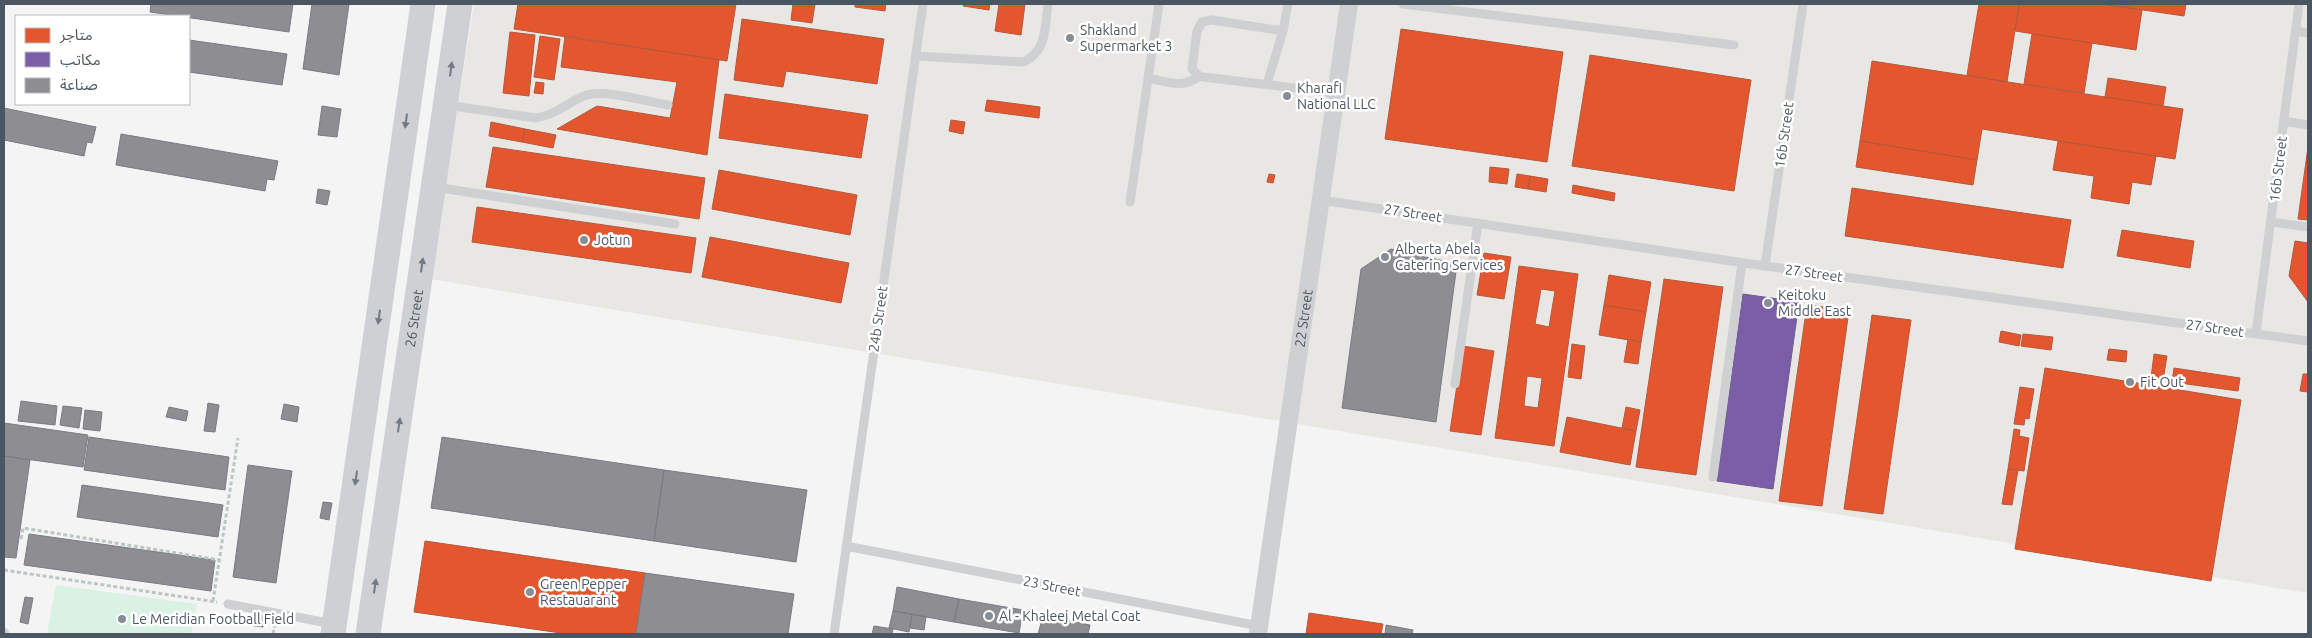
<svg xmlns="http://www.w3.org/2000/svg" width="2312" height="638" font-family="Ubuntu,'Noto Sans Arabic',sans-serif">
<style>
.commercial{fill:#e8e7e3}
.green{fill:#d9f2e3}
.shops{fill:#e4572e;stroke:#b6573d;fill-rule:evenodd}
.offices{fill:#7b5ea7;stroke:#6c5c92}
.industry{fill:#8d8d92;stroke:#797c83}
.lines{fill:none;stroke-linecap:round;stroke-linejoin:round}
.path{stroke:#bcc7c4;stroke-width:3;stroke-dasharray:4 2.5;stroke-linecap:butt}
.lane{stroke:#ced0d2;stroke-width:9}
.street{stroke:#ced0d2;stroke-width:18}
.secondary{stroke:#ced0d4;stroke-width:25}
.oneway{fill:#727b84}
.poi-dot{fill:#868d94;stroke:#fff;stroke-width:2}
.labels{text-anchor:middle;dominant-baseline:central;stroke-width:5;stroke-linejoin:round;paint-order:stroke}
.poi-label{font-size:14px;fill:#4a5661;stroke:#fff;text-anchor:start}
.street-label{font-size:14px;fill:#4a5661;stroke:#fff}
</style>
<rect width="100%" height="100%" fill="#f4f4f4"/>
<path class="commercial" d="M474,4H2308V593L431,279Z"/>
<path class="green" d="M56,585L197,604L191,634H47Z"/>
<path class="shops" d="M518,4H736L727,61L514,29Z
M793,4H815L812,23L791,20Z
M855,4H886L885,11L855,7Z
M964,4H990L989,10L963,6Z
M999,4H1025L1021,35L995,31Z
M1979,4H2019L2007,82L1967,75Z
M2019,4H2102L2142,10L2136,50L2015,31Z
M2102,4H2186L2184,16Z
M742,19L884,39L877,84L786,71L783,87L734,80Z
M1401,29L1563,52L1547,162L1385,139Z
M510,32L535,35L529,96L503,93Z
M2032,34L2092,43L2084,93L2024,84Z
M540,36L560,39L554,80L534,77Z
M565,36L719,60L707,155L557,129L597,106L670,118L677,82L561,67Z
M1590,55L1751,80L1734,191L1572,166Z
M1872,61L2183,109L2175,159L1982,129L1977,160L1860,141Z
M2108,78L2166,87L2163,106L2105,97Z
M536,82L544,83L543,94L534,93Z
M725,94L868,115L861,158L719,138Z
M987,100L1040,107L1039,118L985,111Z
M951,120L965,122L963,134L949,131Z
M491,122L525,129L522,142L489,136Z
M525,129L556,135L553,148L522,142Z
M1860,141L1977,160L1973,185L1856,167Z
M2058,141L2156,156L2151,185L2132,182L2129,204L2091,198L2094,176L2053,170Z
M493,147L705,178L699,219L486,187Z
M2308,147V220L2298,219Z
M1490,167L1509,169L1507,184L1489,182Z
M719,170L857,195L850,235L712,209Z
M1269,174L1275,175L1273,183L1267,182Z
M1517,174L1530,176L1528,189L1515,187Z
M1530,176L1548,179L1546,192L1528,189Z
M1573,185L1615,193L1614,201L1572,193Z
M1852,188L2071,220L2063,268L1845,236Z
M477,207L696,238L691,273L472,242Z
M2122,230L2194,241L2190,268L2117,256Z
M710,237L849,263L841,303L702,277Z
M2295,241L2308,243V302L2289,276Z
M1484,253L1511,257L1504,299L1477,295Z
M1519,266L1578,274L1554,446L1495,438ZM1541,289L1555,291L1549,327L1535,324ZM1527,376L1542,378L1538,408L1524,406Z
M1609,275L1651,282L1646,312L1604,305Z
M1664,279L1723,287L1696,475L1636,467Z
M1604,305L1646,312L1641,342L1599,335Z
M1807,305L1849,310L1822,506L1779,501Z
M1872,315L1911,320L1883,514L1844,509Z
M2001,331L2021,335L2019,346L1999,342Z
M2023,334L2053,337L2051,350L2021,346Z
M1628,339L1641,342L1638,364L1624,362Z
M1572,344L1585,346L1581,379L1568,377Z
M1463,346L1494,351L1481,435L1450,431Z
M2109,349L2127,351L2126,362L2107,360Z
M2154,354L2167,356L2163,380L2151,378Z
M2045,368L2241,400L2211,581L2015,549Z
M2174,368L2240,378L2238,391L2172,382Z
M2303,374H2308V392L2300,391Z
M2020,387L2034,389L2029,419L2025,418L2024,425L2014,424Z
M1626,407L1640,410L1636,431L1622,428Z
M1567,417L1636,431L1630,465L1560,452Z
M2014,429L2020,430L2019,436L2029,438L2024,471L2008,469Z
M2008,469L2018,470L2012,505L2002,504Z
M425,541L645,573L636,634H568L414,612Z
M1309,613L1383,624L1381,634H1306Z"/>
<path class="offices" d="M1743,294L1799,302L1773,489L1717,481Z"/>
<path class="industry" d="M151,4H293L289,32L150,12Z
M312,4H349L339,75L303,69Z
M189,40L287,54L282,85L189,72Z
M322,106L341,109L337,137L318,135Z
M4,108L96,127L92,143L87,142L84,156L4,140Z
M121,134L278,161L274,180L267,179L265,191L116,165Z
M318,189L330,191L327,205L316,203Z
M1391,249L1457,264L1436,422L1342,408L1361,269Z
M21,401L57,406L55,425L18,421Z
M208,403L219,405L215,432L204,431Z
M284,404L299,407L297,422L281,419Z
M63,406L82,408L79,428L60,425Z
M169,407L188,411L186,421L166,417Z
M85,410L102,412L100,431L83,429Z
M4,423L88,435L83,467L4,456Z
M89,437L229,457L225,490L84,470Z
M442,437L664,470L654,541L431,508Z
M4,456L30,460L16,558L4,557Z
M248,465L292,471L276,583L233,577Z
M664,470L807,490L796,562L654,541Z
M82,485L223,505L218,537L77,517Z
M323,502L332,503L329,520L320,518Z
M29,534L215,560L211,591L24,565Z
M645,573L794,594L788,634H636Z
M897,587L959,599L954,622L893,611Z
M25,597L33,598L28,624L20,622Z
M959,599L1023,610L1019,633L954,622Z
M893,611L912,614L909,632L889,628Z
M1027,612L1090,625L1088,634H1038L1041,623L1025,619Z
M256,613L266,615L263,627L254,626Z
M912,614L926,617L924,630L910,628Z
M1386,625L1413,630L1412,634H1385Z
M874,626L893,629L892,634H872Z"/>
<g class="lines">
<path class="path" d="M21,539L23,528L220,560
M4,570L217,602
M213,601L238,438
M273,634L275,624"/>
<path class="lane" d="M1403,4L1734,45
M1283,31L1212,20L1202,22L1197,31L1192,69L1199,76L1203,77L1336,93
M2296,31L2308,33
M916,56L1024,62C1047,51 1045,26 1048,4
M1148,78C1166,82 1184,89 1199,76
M1267,84L1283,31L1288,4
M446,105L536,118C555,115 567,103 584,96C604,88 647,102 668,105
M2284,121L2308,125
M434,187L675,224
M1321,200L1765,266L2308,341
M1130,202L1159,4
M2271,222L2308,227
M1765,266L1803,4
M2256,333L2299,4
M1455,384L1478,223
M1713,477L1742,263
M846,546L1259,626
M228,604L333,624
M4,632L5,634
M834,634L923,4"/>
<path class="street" id="s1" d="M1258,634L1349,4"/>
<g class="secondary">
<path d="M333,634L423,4"/>
<path id="s2" d="M368,634L460,4"/>
</g>
</g>
<defs><path id="oneway-solid" d="M-6-.8H1V-3.2L6.5 0L1 3.2V.8H-6Z" transform="scale(1.25)"/></defs>
<g class="oneway">
<use href="#oneway-solid" transform="translate(451 69) rotate(-82)"/>
<use href="#oneway-solid" transform="translate(406 121) rotate(98)"/>
<use href="#oneway-solid" transform="translate(422 265) rotate(-82)"/>
<use href="#oneway-solid" transform="translate(379 317) rotate(98)"/>
<use href="#oneway-solid" transform="translate(399 425) rotate(-82)"/>
<use href="#oneway-solid" transform="translate(356 478) rotate(98)"/>
<use href="#oneway-solid" transform="translate(375 586) rotate(-82)"/>
</g>
<g class="poi-dot">
<circle cx="1070" cy="38" r="5"/>
<circle cx="1287" cy="96" r="5"/>
<circle cx="584" cy="240" r="5"/>
<circle cx="1385" cy="257" r="5"/>
<circle cx="1768" cy="303" r="5"/>
<circle cx="2130" cy="382" r="5"/>
<circle cx="530" cy="592" r="5"/>
<circle cx="989" cy="616" r="5"/>
<circle cx="122" cy="619" r="5"/>
</g>
<g class="labels">
<g class="poi-label">
<text x="1080" y="30">Shakland<tspan x="1080" dy="16">Supermarket 3</tspan></text>
<text x="1297" y="88">Kharafi<tspan x="1297" dy="16">National LLC</tspan></text>
<text x="594" y="240">Jotun</text>
<text x="1395" y="249">Alberta Abela<tspan x="1395" dy="16">Catering Services</tspan></text>
<text x="1778" y="295">Keitoku<tspan x="1778" dy="16">Middle East</tspan></text>
<text x="2140" y="382">Fit Out</text>
<text x="540" y="584">Green Pepper<tspan x="540" dy="16">Restauarant</tspan></text>
<text x="999" y="616">Al - Khaleej Metal Coat</text>
<text x="132" y="619">Le Meridian Football Field</text>
</g>
<g class="street-label">
<text transform="translate(1784 135) rotate(-82)">16b Street</text>
<text transform="translate(2278 169) rotate(-83)">16b Street</text>
<text transform="translate(1413 213) rotate(9)">27 Street</text>
<text transform="translate(1814 273) rotate(8)">27 Street</text>
<text stroke="none"><textPath href="#s2" startOffset="319">26 Street</textPath></text>
<text transform="translate(878 319) rotate(-82)">24b Street</text>
<text stroke="none"><textPath href="#s1" startOffset="319">22 Street</textPath></text>
<text transform="translate(2215 328) rotate(8)">27 Street</text>
<text transform="translate(1052 586) rotate(11)">23 Street</text>
</g>
</g>
<rect width="2312" height="638" fill="none" stroke="#4a5661" stroke-width="10"/>
<rect x="15" y="15" width="175" height="90" fill="#ffffff" stroke="#b7bbc0"/>
<rect x="25" y="28" width="25" height="15" fill="#e4572e" stroke="#b7bbc0"/>
<text x="60" y="40" font-size="15" fill="#4a5661">متاجر</text>
<rect x="25" y="52" width="25" height="15" fill="#7b5ea7" stroke="#b7bbc0"/>
<text x="60" y="65" font-size="15" fill="#4a5661">مكاتب</text>
<rect x="25" y="78" width="25" height="15" fill="#8d8d92" stroke="#b7bbc0"/>
<text x="60" y="90" font-size="15" fill="#4a5661">صناعة</text>
</svg>
